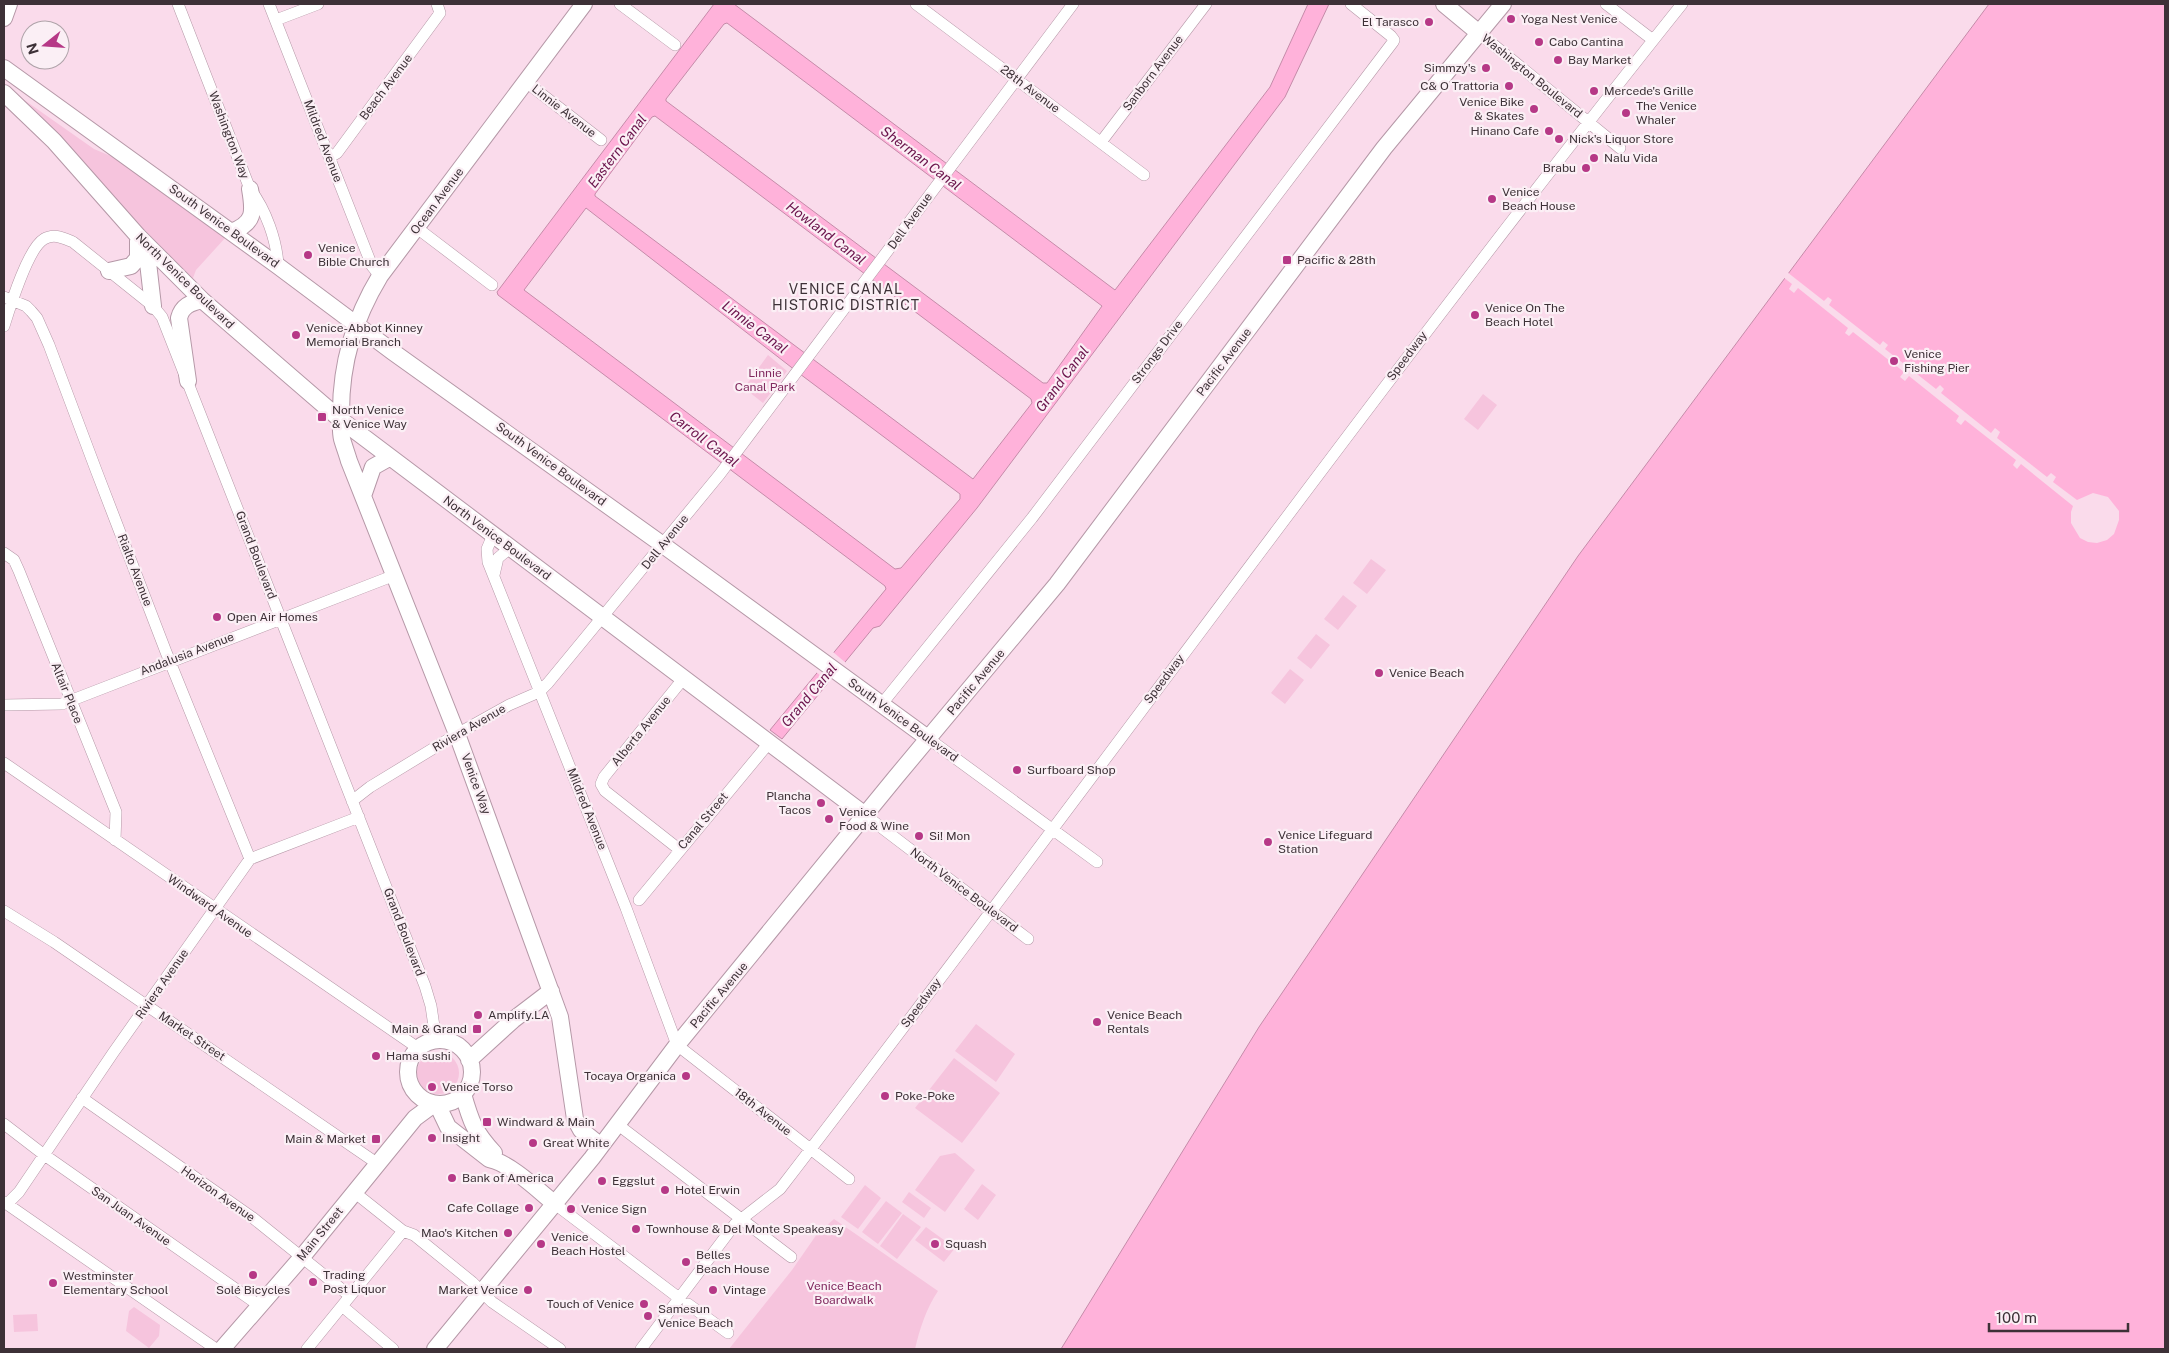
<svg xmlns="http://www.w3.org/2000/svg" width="2169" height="1353" font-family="'Public Sans',sans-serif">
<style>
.green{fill:#f6c4dd}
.water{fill:#ffb2da;stroke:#c58ba9;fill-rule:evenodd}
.pier{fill:#fadbeb}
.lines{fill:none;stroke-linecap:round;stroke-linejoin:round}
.street-casing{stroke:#b598a7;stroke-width:12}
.secondary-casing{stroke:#b598a7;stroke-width:18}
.street{stroke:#fff;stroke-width:11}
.secondary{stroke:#fff;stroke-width:16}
.poi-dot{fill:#b63886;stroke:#fbeff5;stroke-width:2}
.labels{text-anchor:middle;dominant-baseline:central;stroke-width:4.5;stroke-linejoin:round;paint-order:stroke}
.poi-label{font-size:12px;fill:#3d3137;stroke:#fbeff5;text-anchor:start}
.street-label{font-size:12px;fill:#3d3137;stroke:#fbeff5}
.park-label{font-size:12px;fill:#822b60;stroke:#fbeff5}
.water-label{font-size:14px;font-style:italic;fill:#6b144c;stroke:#fbeff5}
.neighbourhood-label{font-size:14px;letter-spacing:1px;fill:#3d3137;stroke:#fbeff5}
</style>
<rect width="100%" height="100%" fill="#fadbeb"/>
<path class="green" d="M10,90L94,149L113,157L226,237L196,270L193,278L191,279Z
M768,355L787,371L763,403L744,388Z
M1483,394L1497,405L1478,430L1464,419Z
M1371,559L1386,570L1367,594L1353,583Z
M1343,595L1357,606L1338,630L1324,619Z
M1316,634L1330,645L1311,669L1297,658Z
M1290,669L1304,680L1285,704L1271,693Z
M976,1024L1015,1054L996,1082L955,1051Z
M417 1073a21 21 0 1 1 42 0a21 21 0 1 1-42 0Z
M954,1058L1000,1093L962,1143L915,1108Z
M955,1153L975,1170L945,1212L915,1190L940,1156Z
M982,1184L996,1195L978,1220L964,1209Z
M865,1185L881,1198L858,1229L841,1217Z
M909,1192L931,1208L924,1218L902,1202Z
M886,1201L902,1213L878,1244L862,1232Z
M903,1214L921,1227L897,1259L880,1246Z
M834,1219L938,1291C926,1309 920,1328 915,1349H729L792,1270L817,1234Z
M926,1227L955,1248L944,1262L915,1240Z
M134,1307L160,1325L159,1336L149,1348L126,1331L129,1311Z
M37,1314L38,1331L14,1332L13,1315Z"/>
<path class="water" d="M714,4H734L1115,290L1270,87L1308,4H1329L1285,97L977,508L880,626L873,628L782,739L770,730L886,589L885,586L498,295L497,292ZM727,23L1102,306L1047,383H1043L666,101V99L724,24ZM655,116L1031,399L1032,403L973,479L595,196V194L652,117ZM586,208L800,374L960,494V499L901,568L895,569L524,290Z
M1989,4H2165V1349H1061L1259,1027L1578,556Z"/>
<path class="pier" d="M1787,272L1824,301L1828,297L1832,300L1829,305L1880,345L1883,341L1888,345L1885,349L1936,389L1940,385L1944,389L1941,393L1991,433L1995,428L2000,432L1997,438L2047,477L2051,473L2056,477L2053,482L2077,500L2093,493L2108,497L2119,511V520L2114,534L2107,540L2097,543L2088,542L2080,538L2071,523V512L2073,506L2021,464L2017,469L2013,465L2016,460L1965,420L1961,425L1956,421L1959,416L1909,376L1905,381L1900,377L1904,372L1853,332L1849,336L1845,333L1848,328L1798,288L1794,293L1789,289L1792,284L1783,277Z
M852,626L833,652L846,663L866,638L867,639L830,684L815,671Z"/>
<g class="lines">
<defs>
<path id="street" d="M178,4L250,189C266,210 277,241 278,266
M269,4L372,266L380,276
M620,4L675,45
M916,4L1144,175
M1606,4L1653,40
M276,20L318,4
M1479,33L1620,148
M526,82L601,140
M1101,142L1206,4
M330,157L337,153L440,13L437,4
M417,228L492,285
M4,297L26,306L31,311L37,318L49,345L96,470L166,652L250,859
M4,326C10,307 28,248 44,239C54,233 63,238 73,242L153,306L162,317L425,986L431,1006L436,1040
M493,535L487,549L488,562L626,908L677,1045L849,1179
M4,553L14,560L19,571L116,812L115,840
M494,575L498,558L510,548
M4,705L62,704L395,575
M881,705L1032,518L1393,42L1394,40L1391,36L1351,4
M929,739L1097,862
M4,763L418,1048
M352,801L370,787L457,734L509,705L539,692L548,683L720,474L1073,4
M865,815L1028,939
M680,850L605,791L601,784L604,777L683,679
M639,900L769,743
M4,911L54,942L378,1164
M82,1098L253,1218L350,1296
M4,1124L43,1154L260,1306
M617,1124L791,1257
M354,1192L403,1231L414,1235L472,1282L492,1302L560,1349
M4,1202L216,1349
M7,1204L19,1192L113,1053L250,859L359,817
M555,1204L679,1298
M688,1304L728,1333
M342,1306L393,1349
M307,1349L403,1231
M641,1349L735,1224L780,1189C1083,796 1372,392 1682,4"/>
<path id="secondary" d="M584,4L380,276C354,319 341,362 341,412C341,420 340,431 342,439C344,446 347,454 349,461L457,734L560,1017L575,1119L581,1130L601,1146
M1444,4L1479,33
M4,18L9,4
M4,68L278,266L393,352L663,545L929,739
M4,93L54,141L138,236L202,300L341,420L865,815
M231,232C255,223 254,212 250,189
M146,245L153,306
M109,271L131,266L138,258V241
M188,381L179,318C182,306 190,303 202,300
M363,496L373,467L389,458
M408 1072a32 32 0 1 1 64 0a32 32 0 1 1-64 0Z
M469,1060L513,1020L551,991
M463,1094C471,1122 474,1131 494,1153
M437,1104L448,1127L489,1159C509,1162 539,1191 555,1204
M222,1349L302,1257L415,1118L434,1104
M435,1349L592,1158L677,1045L896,777L1057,584L1384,148L1503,4"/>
</defs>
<use href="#street" class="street-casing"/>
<use href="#secondary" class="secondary-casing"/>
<use href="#street" class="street"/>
<use href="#secondary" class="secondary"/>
</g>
<g class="poi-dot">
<circle cx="1511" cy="19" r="5"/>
<circle cx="1429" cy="22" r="5"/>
<circle cx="1539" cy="42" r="5"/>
<circle cx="1558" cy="60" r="5"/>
<circle cx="1486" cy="68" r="5"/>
<circle cx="1509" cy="86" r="5"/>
<circle cx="1594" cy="91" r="5"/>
<circle cx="1534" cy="109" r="5"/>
<circle cx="1626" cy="113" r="5"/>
<circle cx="1549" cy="131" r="5"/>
<circle cx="1559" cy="139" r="5"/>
<circle cx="1594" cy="158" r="5"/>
<circle cx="1586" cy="168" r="5"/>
<circle cx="1492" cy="199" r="5"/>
<circle cx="308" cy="255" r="5"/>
<rect x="1282" y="255" width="10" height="10" rx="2.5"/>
<circle cx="1475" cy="315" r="5"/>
<circle cx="296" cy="335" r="5"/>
<circle cx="1894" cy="361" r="5"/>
<rect x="317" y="412" width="10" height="10" rx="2.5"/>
<circle cx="217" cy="617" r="5"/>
<circle cx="1379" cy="673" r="5"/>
<circle cx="1017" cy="770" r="5"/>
<circle cx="821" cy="803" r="5"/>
<circle cx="829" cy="819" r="5"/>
<circle cx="919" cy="836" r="5"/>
<circle cx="1268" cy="842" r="5"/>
<circle cx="478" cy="1015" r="5"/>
<circle cx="1097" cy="1022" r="5"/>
<rect x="472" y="1024" width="10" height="10" rx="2.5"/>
<circle cx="376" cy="1056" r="5"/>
<circle cx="686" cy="1076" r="5"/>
<circle cx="432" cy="1087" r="5"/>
<circle cx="885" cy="1096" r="5"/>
<rect x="482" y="1117" width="10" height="10" rx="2.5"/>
<circle cx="432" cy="1138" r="5"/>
<rect x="371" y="1134" width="10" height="10" rx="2.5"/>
<circle cx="533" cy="1143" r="5"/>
<circle cx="452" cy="1178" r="5"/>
<circle cx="602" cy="1181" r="5"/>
<circle cx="665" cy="1190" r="5"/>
<circle cx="529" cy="1208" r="5"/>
<circle cx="571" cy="1209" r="5"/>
<circle cx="636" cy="1229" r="5"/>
<circle cx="508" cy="1233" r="5"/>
<circle cx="541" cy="1244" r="5"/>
<circle cx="935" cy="1244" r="5"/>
<circle cx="686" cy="1262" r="5"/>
<circle cx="253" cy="1275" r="5"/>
<circle cx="313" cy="1282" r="5"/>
<circle cx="53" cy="1283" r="5"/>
<circle cx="528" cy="1290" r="5"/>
<circle cx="713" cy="1290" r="5"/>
<circle cx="644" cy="1304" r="5"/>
<circle cx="648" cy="1316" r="5"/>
</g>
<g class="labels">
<g class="poi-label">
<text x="1521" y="19">Yoga Nest Venice</text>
<text x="1419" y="22" text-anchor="end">El Tarasco</text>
<text x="1549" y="42">Cabo Cantina</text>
<text x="1568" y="60">Bay Market</text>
<text x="1476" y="68" text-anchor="end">Simmzy's</text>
<text x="1499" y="86" text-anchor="end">C&amp; O Trattoria</text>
<text x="1604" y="91">Mercede's Grille</text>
<text x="1524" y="102" text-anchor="end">Venice Bike<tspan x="1524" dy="14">&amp; Skates</tspan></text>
<text x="1636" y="106">The Venice<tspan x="1636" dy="14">Whaler</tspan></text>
<text x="1539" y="131" text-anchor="end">Hinano Cafe</text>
<text x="1569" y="139">Nick's Liquor Store</text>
<text x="1604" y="158">Nalu Vida</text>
<text x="1576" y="168" text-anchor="end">Brabu</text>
<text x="1502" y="192">Venice<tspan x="1502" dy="14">Beach House</tspan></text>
<text x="318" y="248">Venice<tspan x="318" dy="14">Bible Church</tspan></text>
<text x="1297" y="260">Pacific &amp; 28th</text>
<text x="1485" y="308">Venice On The<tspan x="1485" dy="14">Beach Hotel</tspan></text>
<text x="306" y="328">Venice-Abbot Kinney<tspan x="306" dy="14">Memorial Branch</tspan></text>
<text x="1904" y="354">Venice<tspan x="1904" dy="14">Fishing Pier</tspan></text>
<text x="332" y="410">North Venice<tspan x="332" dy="14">&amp; Venice Way</tspan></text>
<text x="227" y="617">Open Air Homes</text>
<text x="1389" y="673">Venice Beach</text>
<text x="1027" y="770">Surfboard Shop</text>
<text x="811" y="796" text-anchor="end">Plancha<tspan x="811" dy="14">Tacos</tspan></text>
<text x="839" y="812">Venice<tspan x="839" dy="14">Food &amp; Wine</tspan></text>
<text x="1278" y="835">Venice Lifeguard<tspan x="1278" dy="14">Station</tspan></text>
<text x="929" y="836">Si! Mon</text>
<text x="488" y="1015">Amplify.LA</text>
<text x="1107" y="1015">Venice Beach<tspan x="1107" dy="14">Rentals</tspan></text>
<text x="467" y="1029" text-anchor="end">Main &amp; Grand</text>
<text x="386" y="1056">Hama sushi</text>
<text x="676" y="1076" text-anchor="end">Tocaya Organica</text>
<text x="442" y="1087">Venice Torso</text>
<text x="895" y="1096">Poke-Poke</text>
<text x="497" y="1122">Windward &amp; Main</text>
<text x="442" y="1138">Insight</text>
<text x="366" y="1139" text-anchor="end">Main &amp; Market</text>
<text x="543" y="1143">Great White</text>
<text x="462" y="1178">Bank of America</text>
<text x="612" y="1181">Eggslut</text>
<text x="675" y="1190">Hotel Erwin</text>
<text x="519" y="1208" text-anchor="end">Cafe Collage</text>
<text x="581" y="1209">Venice Sign</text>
<text x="646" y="1229">Townhouse &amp; Del Monte Speakeasy</text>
<text x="498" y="1233" text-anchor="end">Mao's Kitchen</text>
<text x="551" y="1237">Venice<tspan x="551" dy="14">Beach Hostel</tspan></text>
<text x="945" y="1244">Squash</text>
<text x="696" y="1255">Belles<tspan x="696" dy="14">Beach House</tspan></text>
<text x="323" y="1275">Trading<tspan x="323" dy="14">Post Liquor</tspan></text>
<text x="63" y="1276">Westminster<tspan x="63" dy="14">Elementary School</tspan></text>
<text x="253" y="1290" text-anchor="middle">Solé Bicycles</text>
<text x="518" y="1290" text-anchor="end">Market Venice</text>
<text x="723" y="1290">Vintage</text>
<text x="634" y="1304" text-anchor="end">Touch of Venice</text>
<text x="658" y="1309">Samesun<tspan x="658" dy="14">Venice Beach</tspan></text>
</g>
<g class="street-label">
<text transform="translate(1153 73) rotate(-53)">Sanborn Avenue</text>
<text transform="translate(1532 76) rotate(39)">Washington Boulevard</text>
<text transform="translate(386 87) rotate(-53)">Beach Avenue</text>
<text transform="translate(1030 89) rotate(37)">28th Avenue</text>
<text transform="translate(564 111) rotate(38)">Linnie Avenue</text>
<text transform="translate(229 135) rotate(69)">Washington Way</text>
<text transform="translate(323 141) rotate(69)">Mildred Avenue</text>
<text transform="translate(437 201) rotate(-53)">Ocean Avenue</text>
<text transform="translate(910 221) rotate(-54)">Dell Avenue</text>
<text transform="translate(224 226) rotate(36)">South Venice Boulevard</text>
<text transform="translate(185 281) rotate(44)">North Venice Boulevard</text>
<text transform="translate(1157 352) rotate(-53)">Strongs Drive</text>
<text transform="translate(1407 356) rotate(-53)">Speedway</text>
<text transform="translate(1224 362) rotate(-53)">Pacific Avenue</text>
<text transform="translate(551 464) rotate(36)">South Venice Boulevard</text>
<text transform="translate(497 538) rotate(37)">North Venice Boulevard</text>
<text transform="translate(665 542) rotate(-51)">Dell Avenue</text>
<text transform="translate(256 555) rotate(69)">Grand Boulevard</text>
<text transform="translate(135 570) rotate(69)">Rialto Avenue</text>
<text transform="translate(187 654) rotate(-21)">Andalusia Avenue</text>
<text transform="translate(1164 679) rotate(-53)">Speedway</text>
<text transform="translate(976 682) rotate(-50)">Pacific Avenue</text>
<text transform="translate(67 693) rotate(68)">Altair Place</text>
<text transform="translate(903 720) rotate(36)">South Venice Boulevard</text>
<text transform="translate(469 728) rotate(-30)">Riviera Avenue</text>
<text transform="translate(641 731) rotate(-51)">Alberta Avenue</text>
<text transform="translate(476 784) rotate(70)">Venice Way</text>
<text transform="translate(587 809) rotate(68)">Mildred Avenue</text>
<text transform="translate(703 821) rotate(-50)">Canal Street</text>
<text transform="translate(964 890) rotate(37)">North Venice Boulevard</text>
<text transform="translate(210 906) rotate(35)">Windward Avenue</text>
<text transform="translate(404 932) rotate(69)">Grand Boulevard</text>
<text transform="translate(162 984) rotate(-55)">Riviera Avenue</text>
<text transform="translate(719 995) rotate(-50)">Pacific Avenue</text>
<text transform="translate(921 1003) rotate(-53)">Speedway</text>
<text transform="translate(192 1036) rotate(34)">Market Street</text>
<text transform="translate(763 1112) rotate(38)">18th Avenue</text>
<text transform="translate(218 1194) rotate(35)">Horizon Avenue</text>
<text transform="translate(131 1216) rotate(35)">San Juan Avenue</text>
<text transform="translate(320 1234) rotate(-51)">Main Street</text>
</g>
<g class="park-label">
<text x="765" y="373">Linnie<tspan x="765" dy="14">Canal Park</tspan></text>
<text x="844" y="1286">Venice Beach<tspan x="844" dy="14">Boardwalk</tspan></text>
</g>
<g class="water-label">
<text transform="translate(617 151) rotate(-53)">Eastern Canal</text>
<text transform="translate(921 158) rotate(37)">Sherman Canal</text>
<text transform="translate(826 233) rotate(37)">Howland Canal</text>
<text transform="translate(755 327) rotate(37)">Linnie Canal</text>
<text transform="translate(1062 379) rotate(-53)">Grand Canal</text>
<text transform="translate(704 439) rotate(37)">Carroll Canal</text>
<text transform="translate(809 695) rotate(-50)">Grand Canal</text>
</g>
<g class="neighbourhood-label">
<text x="846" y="289">VENICE CANAL<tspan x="846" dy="16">HISTORIC DISTRICT</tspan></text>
</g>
</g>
<rect width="2169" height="1353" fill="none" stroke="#3d3137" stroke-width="10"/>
<g transform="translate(45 45) rotate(253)"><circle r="24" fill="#fbeff5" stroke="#afa3a9"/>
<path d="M0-4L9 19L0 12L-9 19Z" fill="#b63886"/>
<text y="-8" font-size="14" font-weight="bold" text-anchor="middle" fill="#3d3137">N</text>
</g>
<path d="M1989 1323v8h139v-8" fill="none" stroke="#3d3137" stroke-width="2.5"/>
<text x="1996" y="1323" font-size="15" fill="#3d3137" stroke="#fbeff5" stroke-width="4" paint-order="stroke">100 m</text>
</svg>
